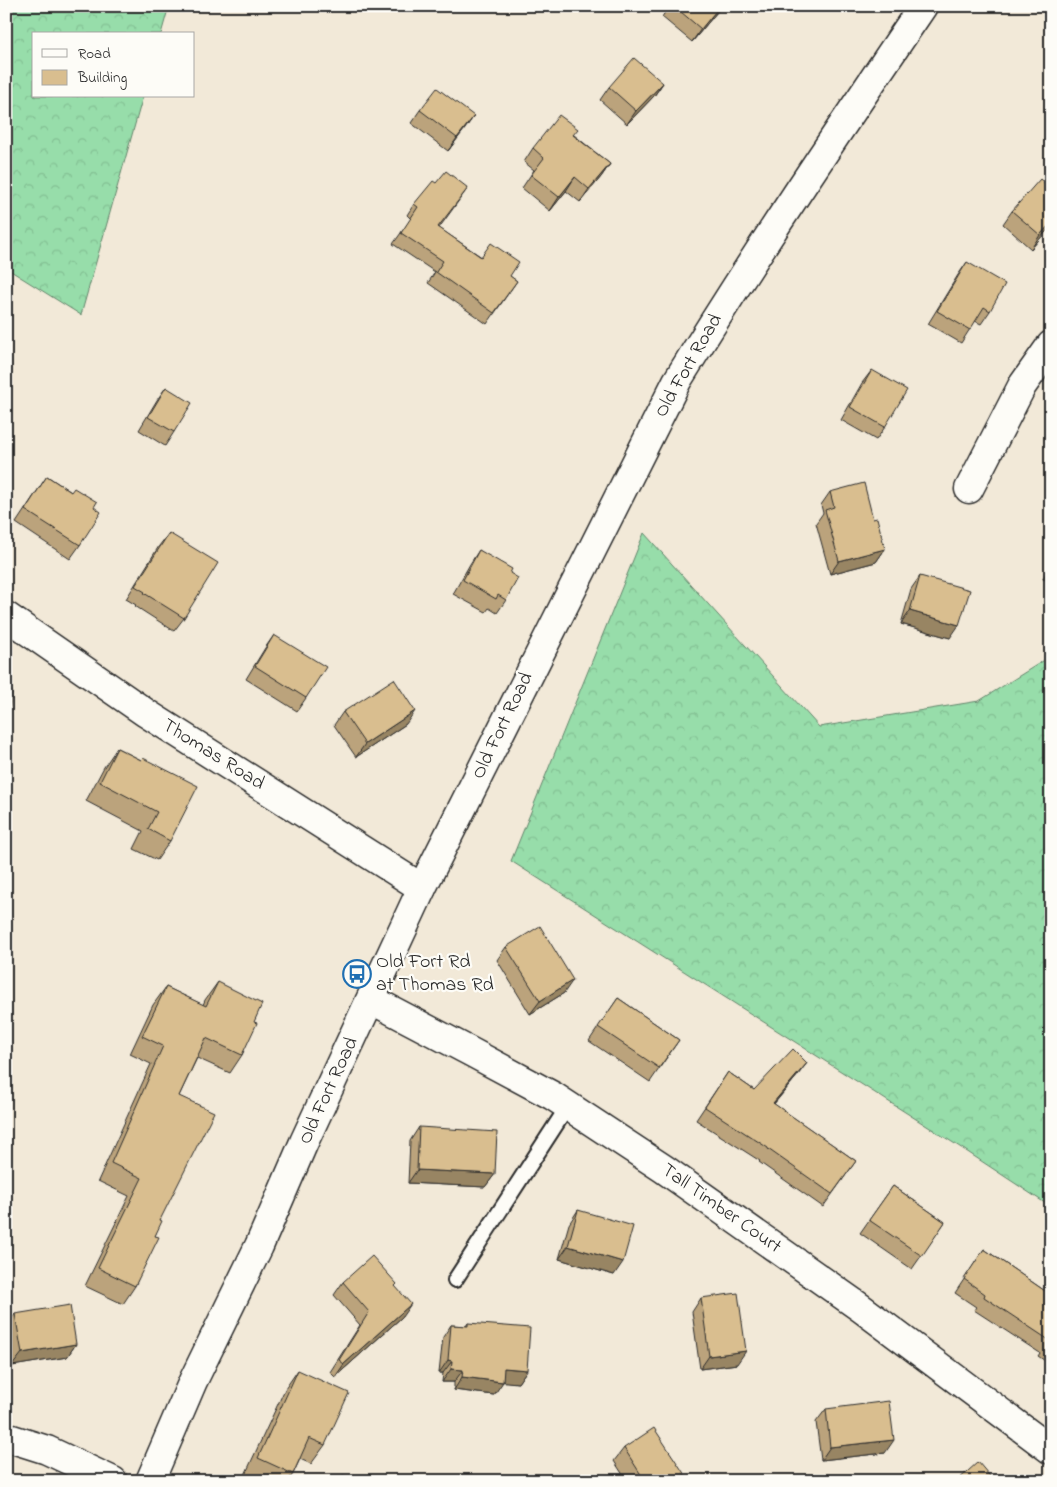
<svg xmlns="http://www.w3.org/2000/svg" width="1057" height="1487" font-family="'Indie Flower',sans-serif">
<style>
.forest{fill:url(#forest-crowns);stroke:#61846a}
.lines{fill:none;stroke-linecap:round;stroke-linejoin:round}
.service-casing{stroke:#2b2b2b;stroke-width:18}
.minor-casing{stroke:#2b2b2b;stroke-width:31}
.secondary-casing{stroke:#2b2b2b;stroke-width:31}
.service{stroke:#fdfcf7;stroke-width:14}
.minor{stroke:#fdfcf7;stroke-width:28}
.secondary{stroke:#fdfcf7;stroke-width:28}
.wall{fill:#bba37b;stroke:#2b2b2b}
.shaded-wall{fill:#988564;stroke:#2b2b2b}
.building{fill:#d9be8f;stroke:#2b2b2b}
.labels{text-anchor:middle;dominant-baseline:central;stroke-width:4.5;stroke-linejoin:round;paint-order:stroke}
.street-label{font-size:20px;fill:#2b2b2b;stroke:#fdfcf7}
.poi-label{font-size:20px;fill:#2b2b2b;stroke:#fdfcf7;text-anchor:start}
</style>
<defs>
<pattern id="forest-crowns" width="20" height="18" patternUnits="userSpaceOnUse" patternTransform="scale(1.25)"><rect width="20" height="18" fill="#97ddaa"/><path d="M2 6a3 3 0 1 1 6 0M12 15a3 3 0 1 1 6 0" fill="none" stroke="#82be92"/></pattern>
</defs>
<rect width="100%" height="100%" fill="#f2e9d8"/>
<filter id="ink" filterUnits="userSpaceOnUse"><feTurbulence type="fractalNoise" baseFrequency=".02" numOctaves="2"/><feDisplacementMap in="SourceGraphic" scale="10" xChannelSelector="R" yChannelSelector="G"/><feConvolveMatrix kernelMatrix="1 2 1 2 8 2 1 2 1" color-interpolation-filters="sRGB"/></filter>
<g filter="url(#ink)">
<path class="forest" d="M6,6H169L161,34H34V96H143L81,315L6,268Z
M644,533L819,727L979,701L1051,656V1207L963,1149L511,861Z"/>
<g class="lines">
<defs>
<path id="service" d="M455,1280L568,1106"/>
<path id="minor" d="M969,489L1022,386L1051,345
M6,616L146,713L422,888
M372,1000L471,1052L553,1096L664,1169L861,1308L1051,1450
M6,1437L47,1450L113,1481"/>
<path id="secondary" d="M150,1481L193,1381L259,1246L304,1142L422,888L677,381C755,254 839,130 923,6"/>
</defs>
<use href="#service" class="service-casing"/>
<use href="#minor" class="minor-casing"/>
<use href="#secondary" class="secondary-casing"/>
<use href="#service" class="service"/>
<use href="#minor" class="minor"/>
<use href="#secondary" class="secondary"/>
</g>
<path class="wall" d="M669,6H722L692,42L662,17Z
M663,83L654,96L627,124L600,100L609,87Z
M420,110L474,116L448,151L411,123Z
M574,135L610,164L601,177L580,202L566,191L550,211L522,188L534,170L524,162L533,148Z
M436,183L468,188L439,228L517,281L487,324L428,283L435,272L393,244L411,219L407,215L414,204Z
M1051,189V226L1031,249L1003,224L1012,211Z
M967,262L990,311L981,324L975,321L961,343L928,324L958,275Z
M872,370L885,427L876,440L841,420L862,383Z
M166,387L174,432L165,446L139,430L157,400Z
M47,476L94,507L80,545L70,559L16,523Z
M830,492L873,519L885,549L876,562L830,574L816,523L823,513L821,505Z
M169,533L184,618L174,631L135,606L136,605L126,599L159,546Z
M479,550L510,573L506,600L497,613L489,608L486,612L453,594L470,564Z
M1051,560V582L1043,579Z
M920,576L950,638L901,624L911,589Z
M274,635L306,698L297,711L246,679L265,648Z
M343,712L406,724L356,757L334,725Z
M117,748L141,760L170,841L157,860L134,849L143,831L86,801L104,767Z
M506,947L564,993L530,1014L497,960Z
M218,982L254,1022L242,1055L230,1073L197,1058L179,1096L160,1220L155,1236L135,1286L123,1304L85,1286L129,1196L98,1181L151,1064L130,1054L153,1005L166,987L203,1005L205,1000Z
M618,998L679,1040L650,1082L589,1041Z
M728,1072L754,1090L798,1075L774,1104L856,1161L823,1207L759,1162L760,1161L696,1120Z
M419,1127L495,1174L485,1187L408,1183L410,1141Z
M893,1186L945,1222L912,1269L860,1233Z
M578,1210L614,1275L559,1259L569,1224Z
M984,1249L1051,1295V1365L1038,1356L1040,1353L974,1310L976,1307L955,1293Z
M343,1282L397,1284L395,1286L402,1317L335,1377L330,1372L360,1325L334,1295Z
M701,1298L737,1364L700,1369L692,1312Z
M15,1314L76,1344L67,1357L12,1366L6,1327Z
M468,1323L527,1370L518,1383L503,1381L494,1395L454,1390V1382H442L443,1373H439L443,1337L451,1325L466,1326Z
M298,1370L325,1445L311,1464L300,1459L293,1474L288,1481H252L244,1477L285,1389Z
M826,1409L885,1453L821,1460L816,1422Z
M624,1448L689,1481H627L614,1461Z"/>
<path class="shaded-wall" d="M720,6H722L692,42L701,29Z
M663,83L654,96L627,124L636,111Z
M474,116L465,129L448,151L457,138Z
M610,164L601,177L580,202L589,189Z
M575,177L566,191L550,211L559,197Z
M1051,223V226L1031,249L1040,235Z
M885,549L876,562L830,574L839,561Z
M1051,569V582L1043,579Z
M910,611L959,625L950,638L901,624Z
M415,711L406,724L356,757L365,744Z
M573,980L564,993L530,1014L540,1001Z
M807,1063L798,1075L764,1115L773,1103Z
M417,1170L495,1174L485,1187L408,1183Z
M568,1246L623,1262L614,1275L559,1259Z
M411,1304L402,1317L335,1377L344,1364Z
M76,1344L67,1357L12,1366L22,1353Z
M746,1351L737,1364L700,1369L709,1356Z
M448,1360L452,1361L443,1373H439Z
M504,1368L527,1370L518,1383L495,1381Z
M451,1369L463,1370L454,1382H442Z
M462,1377L503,1382L494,1395L454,1390Z
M894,1440L885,1453L821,1460L830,1447Z"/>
<path class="building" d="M674,6H720L701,29Z
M634,58L663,83L636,111L609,87Z
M437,88L474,116L457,138L420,110Z
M559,115L578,129L573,135L610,164L589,189L575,177L559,197L531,175L544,158L533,148Z
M446,171L468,188L438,227L481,257L491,243L519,262L510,276L517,281L494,313L436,272L443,261L401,233L418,207L414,204L433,181L436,183Z
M1040,179L1051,189V223L1040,235L1012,211Z
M967,262L1005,284L990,311L984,307L970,330L937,311Z
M872,370L907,390L885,427L850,407Z
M166,387L192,403L174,432L148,417Z
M47,476L71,492L74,488L97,502L94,507L101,512L80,545L25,510Z
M864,483L873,519L877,518L885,549L839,561L825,510L834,507L830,492Z
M169,533L218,563L184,618L144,593L145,592L135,586Z
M479,550L512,569L510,573L518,578L506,600L498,595L496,599L463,580Z
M920,576L970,590L959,625L910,611Z
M274,635L326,667L306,698L255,666Z
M394,679L415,711L365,744L343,712Z
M6,690L12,691L8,721H6Z
M117,748L141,760L143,758L198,786L170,841L148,829L157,812L100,782Z
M540,926L573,980L540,1001L506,947Z
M218,982L262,1004L254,1022L257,1023L242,1055L206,1038L179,1096L214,1112L160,1220L162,1221L155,1236L159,1237L135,1286L98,1268L142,1178L111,1163L163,1046L142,1036L166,987L206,1006Z
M618,998L679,1040L659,1068L598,1027Z
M793,1049L807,1063L773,1103L856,1161L832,1194L768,1149V1148L705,1107L728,1072L754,1090Z
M419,1127L497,1132L495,1174L417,1170Z
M893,1186L945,1222L922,1256L869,1220Z
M578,1210L633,1226L623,1262L568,1246Z
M984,1249L1051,1295V1345L1047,1343L1049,1340L984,1297L985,1294L964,1279Z
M372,1256L397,1284L395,1286L411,1304L344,1364L339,1360L369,1312L343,1282Z
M738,1293L746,1351L709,1356L701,1298Z
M70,1305L76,1344L22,1353L15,1314Z
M468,1323L530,1328L527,1370L504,1368L503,1382L462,1377L463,1370L451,1369L452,1361L448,1360L451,1325L468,1326Z
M298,1370L349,1393L325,1445L309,1438L293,1474L258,1458Z
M889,1401L894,1440L830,1447L826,1409Z
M654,1428L689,1481H645L624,1448Z
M978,1462L994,1481H957Z
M343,1475L351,1481H339Z"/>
</g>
<defs>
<symbol id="bus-ring" viewBox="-11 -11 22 22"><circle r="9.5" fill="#fdfcf7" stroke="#1f6fb2" stroke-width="1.5"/><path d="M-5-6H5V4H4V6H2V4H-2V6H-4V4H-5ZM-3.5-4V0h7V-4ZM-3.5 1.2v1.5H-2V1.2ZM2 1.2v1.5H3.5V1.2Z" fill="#1f6fb2"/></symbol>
</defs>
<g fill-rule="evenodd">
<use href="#bus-ring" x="341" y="958" width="32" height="32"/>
</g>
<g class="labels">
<g class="street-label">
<text transform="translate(689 366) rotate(-60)">Old Fort Road</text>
<text transform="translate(503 726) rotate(-64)">Old Fort Road</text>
<text transform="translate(213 755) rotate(32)">Thomas Road</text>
<text transform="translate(329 1091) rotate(-65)">Old Fort Road</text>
<text transform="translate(721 1209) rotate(35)">Tall Timber Court</text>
</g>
<g class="poi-label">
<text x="376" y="962">Old Fort Rd<tspan x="376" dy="23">at Thomas Rd</tspan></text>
</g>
</g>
<rect width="1057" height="1487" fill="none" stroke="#fdfcf7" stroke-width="25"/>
<rect x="12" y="12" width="1032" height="1462" fill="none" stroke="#2b2b2b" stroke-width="2" filter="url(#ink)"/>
<rect x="32" y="32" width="162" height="65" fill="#fdfcf7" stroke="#a9a8a5"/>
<rect x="42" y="49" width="25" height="8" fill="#fdfcf7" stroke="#a9a8a5"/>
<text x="78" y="58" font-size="15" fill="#2b2b2b">Road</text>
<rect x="42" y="70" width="25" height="15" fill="#d9be8f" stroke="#a9a8a5"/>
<text x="78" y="82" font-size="15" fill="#2b2b2b">Building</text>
</svg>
